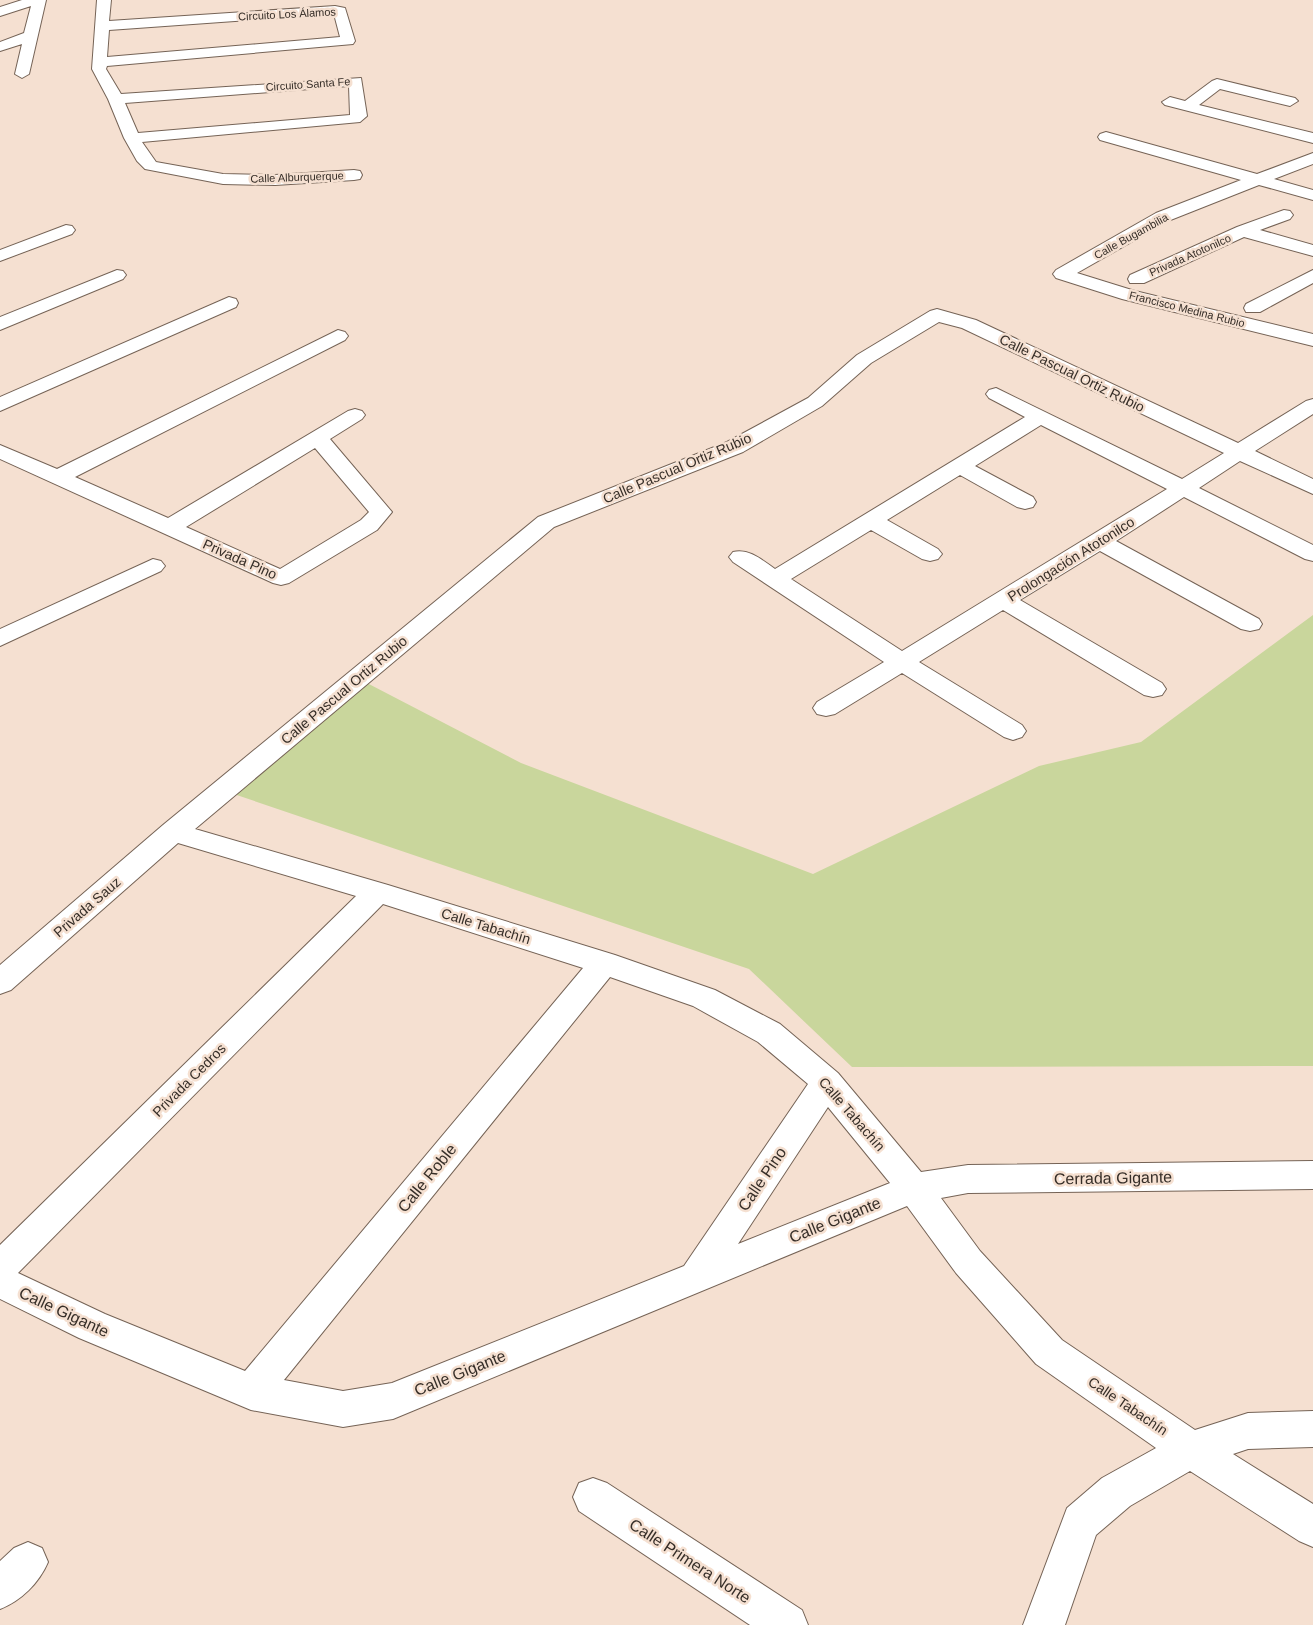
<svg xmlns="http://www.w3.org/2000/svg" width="1313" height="1625" font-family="Helvetica,sans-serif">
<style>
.green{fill:#c9d69c}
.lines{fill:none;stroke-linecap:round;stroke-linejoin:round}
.minor-casing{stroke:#756356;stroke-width:2}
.minor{fill:#fff;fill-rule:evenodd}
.labels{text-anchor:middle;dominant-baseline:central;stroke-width:5;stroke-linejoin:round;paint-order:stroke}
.far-street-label{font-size:11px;fill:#362e28;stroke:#f5e0d1}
.street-label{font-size:14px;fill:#362e28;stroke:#f5e0d1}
.near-street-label{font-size:16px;fill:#362e28;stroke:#f5e0d1}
</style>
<rect width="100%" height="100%" fill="#f5e0d1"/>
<path class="green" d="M1313,615V1066L852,1067L749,969L213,787L365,682L521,763L813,874L1039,766L1141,742Z"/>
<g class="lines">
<defs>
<path id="minor" d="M22,0H46L29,74L22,78L15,74L22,44L0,51V42L24,33L31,6L0,16V7Z
M97,0H111L109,21L335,6L345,8L355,41L353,44L107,66L106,69L121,94L361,78L367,116L360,122L142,142L156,162L223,174L275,175L354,170L360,171L362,175L360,179L354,180L275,185L223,184L145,169L137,161L124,138L108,99L92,69ZM334,14L340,37L107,57L109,30ZM349,86L350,115L138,133L125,103Z
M1217,79L1295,98L1298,101L1290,106L1220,89L1199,105L1313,133V143L1165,105L1162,102L1170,97L1185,101L1212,81Z
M1106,132L1257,174L1313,153V164L1274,179L1313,190V200L1259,185L1168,221L1077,273L1135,291L1313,334V346L1122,299L1056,278L1053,274L1056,270L1156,213L1241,180L1100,140L1098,137L1100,134Z
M1284,210L1290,211L1293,215L1290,219L1260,230L1313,245V256L1244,237L1144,283H1130L1128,279L1130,275L1237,227Z
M66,225L72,226L75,230L72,234L0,261V250Z
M117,270L123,271L126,275L123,279L0,330V317Z
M1313,270V283L1260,312H1246L1244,308L1246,304Z
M229,297L236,299L238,303L236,307L0,411V397Z
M937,309L976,320L1238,443L1306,401L1313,399V414L1255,451L1313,479V494L1240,461L1199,488L1313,545V561L1305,559L1184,497L1116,541L1259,619L1262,624L1259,629L1250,631L1241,629L1100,551L1020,600L1162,683L1166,689L1162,695L1153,697L1144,695L1003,610L919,662L1022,725L1026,731L1022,737L1013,740L1004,737L902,673L835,714L826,716L817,714L813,708L817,702L884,662L733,562L729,557L733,552C749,548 762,560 775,569L1025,417L989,398L986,394L989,390L996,388L1182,479L1224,453L962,328L939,322L871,363L822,406L743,452L554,527L195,829L388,885L615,955L715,990L780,1024L838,1073L921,1172L968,1165L1313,1161V1189L968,1193L941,1198L980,1251L1062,1340L1195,1430L1248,1413L1313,1411V1447L1248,1449L1233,1454L1313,1504V1547L1299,1541L1190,1471L1130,1506L1096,1535L1065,1625H1023L1067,1508L1102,1478L1156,1448L1036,1364L956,1273L907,1206L393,1419L343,1427L251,1410L79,1338L0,1299V1245L356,896L178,843L11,990L0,994V965L163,825L538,517L727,442L808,398L857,355L930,311ZM1041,425L1167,489L902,651L791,579L871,530L922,559L930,561L938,559L942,554L938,549L887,520L960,475L1017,507L1025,509L1033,507L1036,502L1033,497L975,466ZM383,904L583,968L245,1371L105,1314L18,1273ZM610,977L693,1006L758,1042L808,1084L684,1266L392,1383L343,1391L284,1380ZM828,1107L890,1183L738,1244Z
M338,330L345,332L348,336L345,340L75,477L168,518L348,411L355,409L362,411L365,415L362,419L330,439L392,512L377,530L289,583L281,585L273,583L0,459V445L57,469ZM315,448L369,512L361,520L280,569L186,527Z
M153,559L161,561L165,566L161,571L0,646V629Z
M593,1478L607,1483L802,1610L808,1625H750L579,1511L573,1497L579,1483Z
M28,1542L42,1548L48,1562C39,1583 21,1601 0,1609V1561L14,1548Z"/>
</defs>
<use href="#minor" class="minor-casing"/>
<use href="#minor" class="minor"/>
</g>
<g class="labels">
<g class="far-street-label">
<text transform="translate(287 14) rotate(-3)">Circuito Los Álamos</text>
<text transform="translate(308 84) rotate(-4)">Circuito Santa Fe</text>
<text transform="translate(297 177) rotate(-2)">Calle Alburquerque</text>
<text transform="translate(1131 236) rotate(-29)">Calle Bugambilia</text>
<text transform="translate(1190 255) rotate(-24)">Privada Atotonilco</text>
<text transform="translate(1187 309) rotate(14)">Francisco Medina Rubio</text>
</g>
<g class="street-label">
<text transform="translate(1072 373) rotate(26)">Calle Pascual Ortiz Rubio</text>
<text transform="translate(677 468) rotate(-23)">Calle Pascual Ortiz Rubio</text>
<text transform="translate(240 559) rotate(24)">Privada Pino</text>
<text transform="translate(1071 559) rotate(-32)">Prolongación Atotonilco</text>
<text transform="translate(344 690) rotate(-40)">Calle Pascual Ortiz Rubio</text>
<text transform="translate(87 907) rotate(-41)">Privada Sauz</text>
<text transform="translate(486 926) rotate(17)">Calle Tabachín</text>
<text transform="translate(189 1080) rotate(-45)">Privada Cedros</text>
<text transform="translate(852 1114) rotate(49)">Calle Tabachín</text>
<text transform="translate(1128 1406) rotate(34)">Calle Tabachín</text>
</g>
<g class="near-street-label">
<text transform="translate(427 1178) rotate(-51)">Calle Roble</text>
<text transform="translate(1113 1178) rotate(-1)">Cerrada Gigante</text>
<text transform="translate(762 1179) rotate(-56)">Calle Pino</text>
<text transform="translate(835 1220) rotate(-22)">Calle Gigante</text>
<text transform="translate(64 1312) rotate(25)">Calle Gigante</text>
<text transform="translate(460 1373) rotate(-22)">Calle Gigante</text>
<text transform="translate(690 1561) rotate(33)">Calle Primera Norte</text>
</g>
</g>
</svg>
